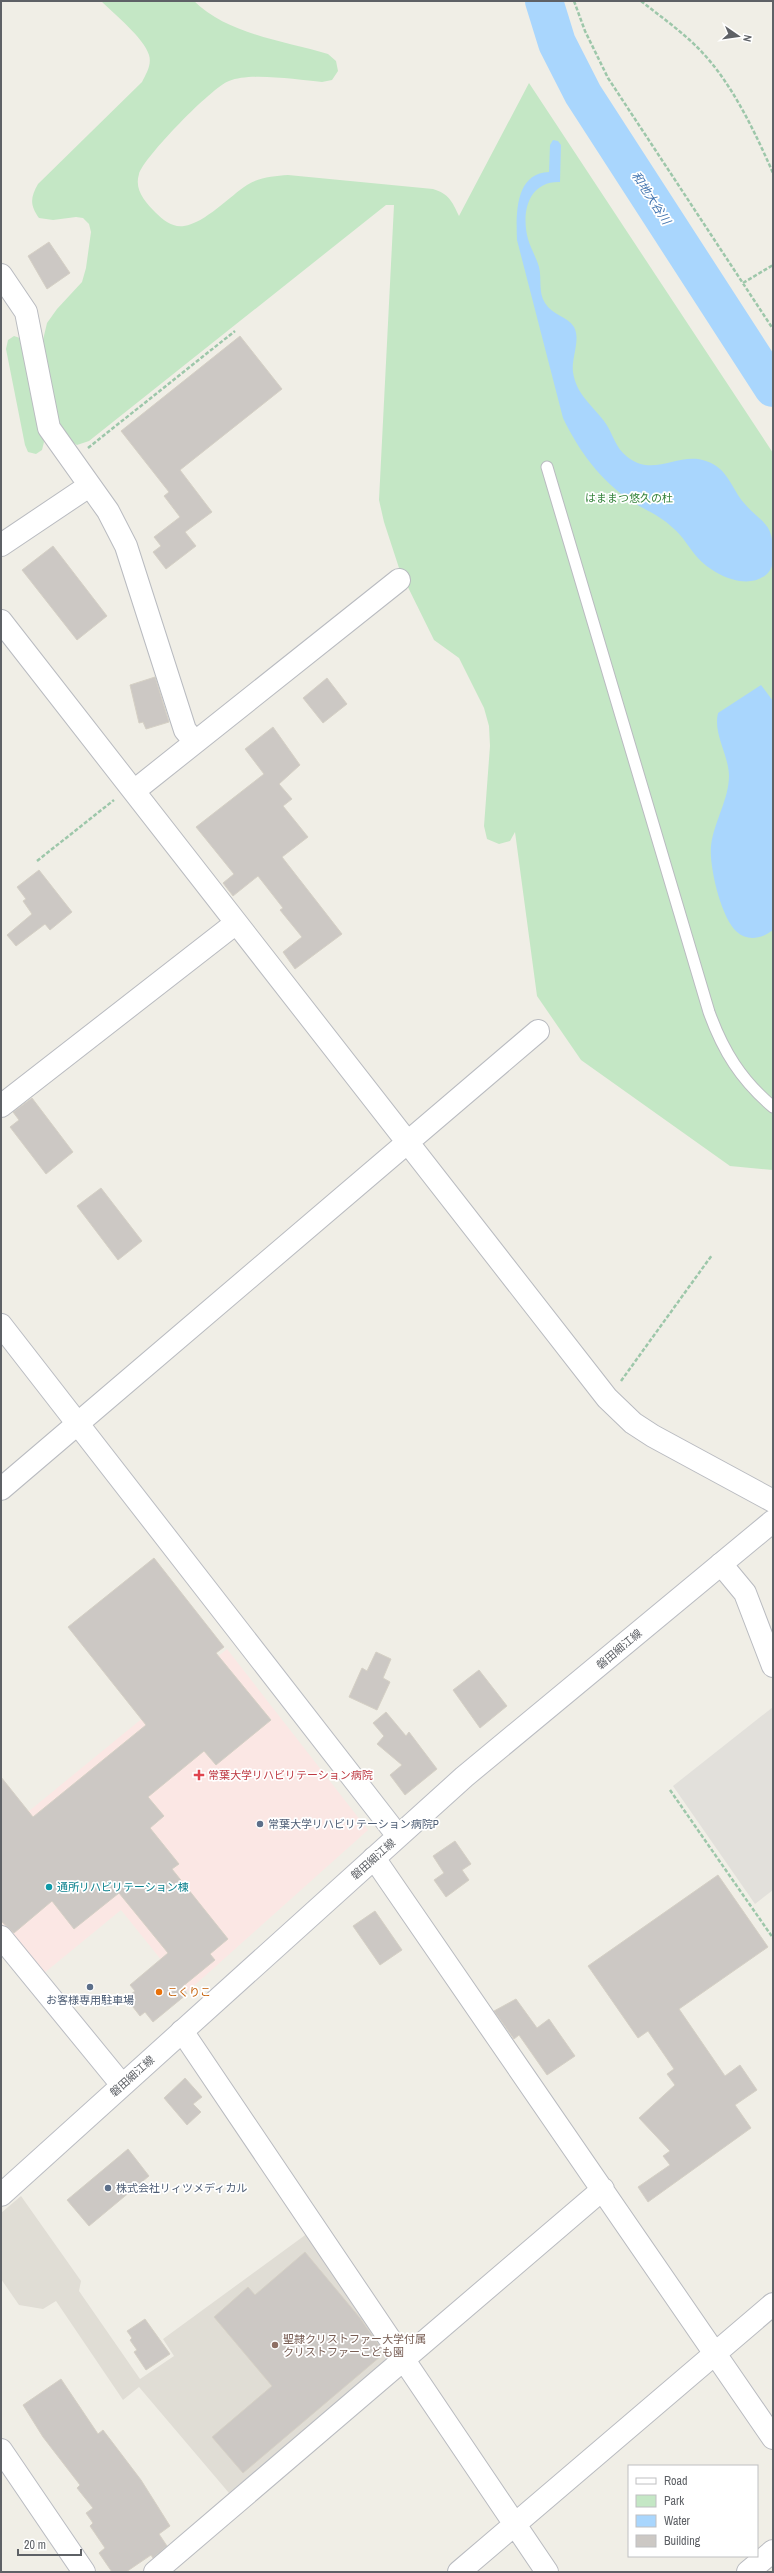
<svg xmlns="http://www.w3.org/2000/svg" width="774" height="2573" font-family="'Archivo Narrow','Noto Sans JP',sans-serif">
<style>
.industrial{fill:#e2e0db}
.education{fill:#e0ddd5}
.medical{fill:#fbe7e4}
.green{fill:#c4e7c5}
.water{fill:#a9d6fd}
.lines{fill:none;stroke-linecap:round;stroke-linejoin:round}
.river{stroke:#a9d6fd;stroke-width:38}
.building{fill:#ccc8c4;stroke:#d5d0c5}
.lane-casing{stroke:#b9bbc0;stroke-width:13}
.street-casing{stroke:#b9bbc0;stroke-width:24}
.secondary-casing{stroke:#babcc2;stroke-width:24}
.path{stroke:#9dc7aa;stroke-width:2.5;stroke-dasharray:4 2;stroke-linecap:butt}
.lane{stroke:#fff;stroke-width:11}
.street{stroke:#fff;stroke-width:22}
.secondary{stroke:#fff;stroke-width:22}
.health-dot{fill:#e0444e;stroke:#fff;stroke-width:1.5}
.service-dot{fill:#5c6f8a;stroke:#fff;stroke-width:1.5}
.culture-dot{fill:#0f9aa8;stroke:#fff;stroke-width:1.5}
.food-dot{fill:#e8710a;stroke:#fff;stroke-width:1.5}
.education-dot{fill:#8d6e63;stroke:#fff;stroke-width:1.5}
.labels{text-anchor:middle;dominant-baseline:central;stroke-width:3.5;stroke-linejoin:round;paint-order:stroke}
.park-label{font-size:11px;fill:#37853d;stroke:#fff}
.street-label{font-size:11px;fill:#5e6166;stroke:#fff}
.health-label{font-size:11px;fill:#be3a42;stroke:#fff;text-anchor:start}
.service-label{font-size:11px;fill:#4e5e75;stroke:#fff;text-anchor:start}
.culture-label{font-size:11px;fill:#0d838f;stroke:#fff;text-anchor:start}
.food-label{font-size:11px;fill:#c56008;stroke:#fff;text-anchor:start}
.education-label{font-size:11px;fill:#785e54;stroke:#fff;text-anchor:start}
.water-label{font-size:12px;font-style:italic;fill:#4476b0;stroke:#fff}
</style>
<rect width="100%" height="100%" fill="#f0eee6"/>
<path class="industrial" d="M773,1707V1890L755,1904L673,1786Z"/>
<path class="education" d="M21,2196L81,2281L79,2291L140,2379L174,2356L163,2339L308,2233L387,2351L386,2360L229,2493L139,2387L123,2400L56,2301L43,2309L19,2305L1,2279V2213Z"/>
<path class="medical" d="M227,1649L368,1830L187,1992L121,1910L43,1974L1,1922V1834Z"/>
<path class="green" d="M101,1H194C227,34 284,41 328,54L336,61L338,71L332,80L322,82C298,80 251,72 229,81C212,87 144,157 139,174C134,190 145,202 156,213C163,220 173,228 184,226C205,223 230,196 247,185C260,177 274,176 288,175L433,189C449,194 452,201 459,216L529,83L773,453V1170L730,1166L581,1060L537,996L515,832L510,841L499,844L487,839L484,826L490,746L489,726L484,708L459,658L434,640L400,571L384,522L379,500L394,205H386L89,441L77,445L65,438L57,424L43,340L47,323L57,309L82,282L86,268L91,232L89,224L83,218L76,217L53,220L39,218C30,205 30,198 38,184L142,82C146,74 152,65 149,55C144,38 114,14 101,1Z
M14,336L20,338L24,344L44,442L42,450L36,454L28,452L25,445L6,349L8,340Z"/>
<path class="water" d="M553,140L558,141L561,145L560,182C528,181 521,213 528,239C531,249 536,257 539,267C542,279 538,292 545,303C552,315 567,316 574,327C581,340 571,358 573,372C576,394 592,405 604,421C612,431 614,444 623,453C651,481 677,451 706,461C728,468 731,488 744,503C764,526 773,521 773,555C773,562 773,568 767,574C747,592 712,574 697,557C689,548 683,536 673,528C661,516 645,510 631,501C600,480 579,451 563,418L517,240C516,214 515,173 549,172L550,145Z
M761,685L773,701V930C763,938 748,942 737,932C721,918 709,866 711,846C714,821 729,800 729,775C728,753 713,734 718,713Z"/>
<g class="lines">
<path class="river" d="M544,1L557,43L583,94L773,388"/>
</g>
<path class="building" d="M49,242L70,273L47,289L28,256Z
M240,336L282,389L180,470L212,512L185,532L196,546L166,569L153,552L161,546L154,537L180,517L164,496L169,492L121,431Z
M53,546L107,616L77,640L22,570Z
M155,677L169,722L146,729L143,722L139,723L130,685Z
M327,678L347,704L323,723L303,698Z
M273,727L300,765L279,784L292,799L283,806L308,837L282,857L342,934L295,969L283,952L302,937L280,910L283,908L258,876L233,896L223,883L234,874L196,827L264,774L245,749Z
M39,870L72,912L50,930L45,924L16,946L7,935L32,914L23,901L26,899L17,887Z
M32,1098L73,1152L46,1174L10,1127L19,1120L13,1112Z
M101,1188L142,1241L118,1260L77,1206Z
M154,1558L224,1647L216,1653L271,1720L216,1765L204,1751L148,1797L164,1816L150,1828L179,1864L172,1869L228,1939L210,1954L215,1960L182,1987L187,1994L153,2022L145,2012L140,2016L126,1998L135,1991L130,1985L168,1953L119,1893L74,1929L52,1901L14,1933L1,1921V1777L33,1817L146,1725L68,1627Z
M376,1652L391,1659L383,1678L390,1682L377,1710L349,1697L362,1668L367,1671Z
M479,1670L507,1706L480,1728L453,1690Z
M386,1712L406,1736L409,1732L437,1769L405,1795L390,1775L402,1765L377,1744L384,1736L373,1723Z
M455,1841L471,1864L462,1870L469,1880L446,1897L434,1880L444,1873L433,1856Z
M718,1875L768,1947L679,2009L725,2076L740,2065L757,2090L735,2105L751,2128L648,2202L638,2187L670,2165L663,2156L670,2151L639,2118L675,2085L667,2074L674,2069L648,2031L638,2038L588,1966Z
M375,1911L402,1950L380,1965L353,1926Z
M516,1999L537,2028L549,2019L575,2056L547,2075L519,2035L514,2039L494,2011Z
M185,2078L202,2097L193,2104L201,2112L187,2125L164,2098Z
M128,2149L149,2176L89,2226L67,2200Z
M305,2252L360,2318L383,2351L378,2353L381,2356L243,2473L212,2437L272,2386L214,2317L248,2287L255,2295Z
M145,2319L170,2354L146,2370L134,2352L137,2350L130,2340L132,2338L127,2331Z
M61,2379L98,2434L103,2430L141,2480L170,2526L159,2534L167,2546L153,2558L151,2555L126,2572H112L99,2553L105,2548L90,2526L93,2523L86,2513L93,2508L77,2488L80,2485L43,2437L23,2405Z"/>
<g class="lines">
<defs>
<path id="lane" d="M547,467L709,1012C723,1051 741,1080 773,1107"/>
<path id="street" d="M1,275L26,312L49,428L108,511L126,546L185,730L195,742
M1,545L89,486
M1,621L607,1398L633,1423L653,1436L773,1501
M134,791L399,580
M1,1106L236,923
M1,1489L538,1031
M721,1564L745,1593L773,1666
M374,1858L773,2438
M182,2031L547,2572
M155,2572L603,2189
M459,2572L773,2304
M748,2572L773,2551"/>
<path id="secondary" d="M1,1325L398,1836
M1,1937L122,2085
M1,2195L464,1777L773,1521
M1,2450L84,2572"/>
</defs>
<use href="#lane" class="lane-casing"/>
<use href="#street" class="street-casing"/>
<use href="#secondary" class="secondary-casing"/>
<path class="path" d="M574,1L585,31L608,78L773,329
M641,1C660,16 681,31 698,48C731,81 754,130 773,173
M743,283L773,265
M88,448L235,331
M37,861L114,800
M621,1381L712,1255
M670,1790L773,1938"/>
<use href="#lane" class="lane"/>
<use href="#street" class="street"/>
<use href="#secondary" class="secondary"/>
</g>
<path class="health-dot" d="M197 1769h4v4h4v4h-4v4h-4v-4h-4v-4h4z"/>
<g class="service-dot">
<circle cx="260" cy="1824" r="4"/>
<circle cx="90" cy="1987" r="4"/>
<circle cx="108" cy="2188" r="4"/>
</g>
<circle class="culture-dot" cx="49" cy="1887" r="4"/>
<circle class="food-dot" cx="159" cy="1992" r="4"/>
<circle class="education-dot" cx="275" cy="2345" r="4"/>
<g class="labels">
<g class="park-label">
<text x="629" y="498">はままつ悠久の杜</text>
</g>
<g class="street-label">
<text transform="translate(619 1649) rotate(-40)">磐田細江線</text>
<text transform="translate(373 1859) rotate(-42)">磐田細江線</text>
<text transform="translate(132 2076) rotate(-42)">磐田細江線</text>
</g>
<g class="health-label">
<text x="208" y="1775">常葉大学リハビリテーション病院</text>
</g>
<g class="service-label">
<text x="268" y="1824">常葉大学リハビリテーション病院P</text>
<text x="90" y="2000" text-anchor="middle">お客様専用駐車場</text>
<text x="116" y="2188">株式会社リィツメディカル</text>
</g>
<g class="culture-label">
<text x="57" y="1887">通所リハビリテーション棟</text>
</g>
<g class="food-label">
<text x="167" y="1992">こくりこ</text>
</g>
<g class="education-label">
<text x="283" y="2339">聖隷クリストファー大学付属<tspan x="283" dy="13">クリストファーこども園</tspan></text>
</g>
<g class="water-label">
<text transform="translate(651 198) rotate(57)">和地大谷川</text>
</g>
</g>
<rect width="774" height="2573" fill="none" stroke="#5e6166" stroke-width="4"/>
<rect x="628" y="2465" width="130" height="92" fill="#ffffff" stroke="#bfc0c2"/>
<rect x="636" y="2478" width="20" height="6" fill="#ffffff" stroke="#bfc0c2"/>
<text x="664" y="2485" font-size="12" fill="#5e6166">Road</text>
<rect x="636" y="2495" width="20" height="12" fill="#c4e7c5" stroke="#bfc0c2"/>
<text x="664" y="2505" font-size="12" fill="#5e6166">Park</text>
<rect x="636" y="2515" width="20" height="12" fill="#a9d6fd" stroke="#bfc0c2"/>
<text x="664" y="2525" font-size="12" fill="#5e6166">Water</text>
<rect x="636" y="2535" width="20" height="12" fill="#ccc8c4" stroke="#bfc0c2"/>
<text x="664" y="2545" font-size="12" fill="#5e6166">Building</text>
<g transform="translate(738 36) rotate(103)" stroke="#ffffff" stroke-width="3" paint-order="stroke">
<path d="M0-3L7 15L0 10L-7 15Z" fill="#5e6166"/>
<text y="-6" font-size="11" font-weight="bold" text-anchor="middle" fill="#5e6166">N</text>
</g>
<path d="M18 2549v6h63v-6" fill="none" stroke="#5e6166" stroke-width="2"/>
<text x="24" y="2549" font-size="12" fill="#5e6166" stroke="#ffffff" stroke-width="3" paint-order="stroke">20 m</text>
</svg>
